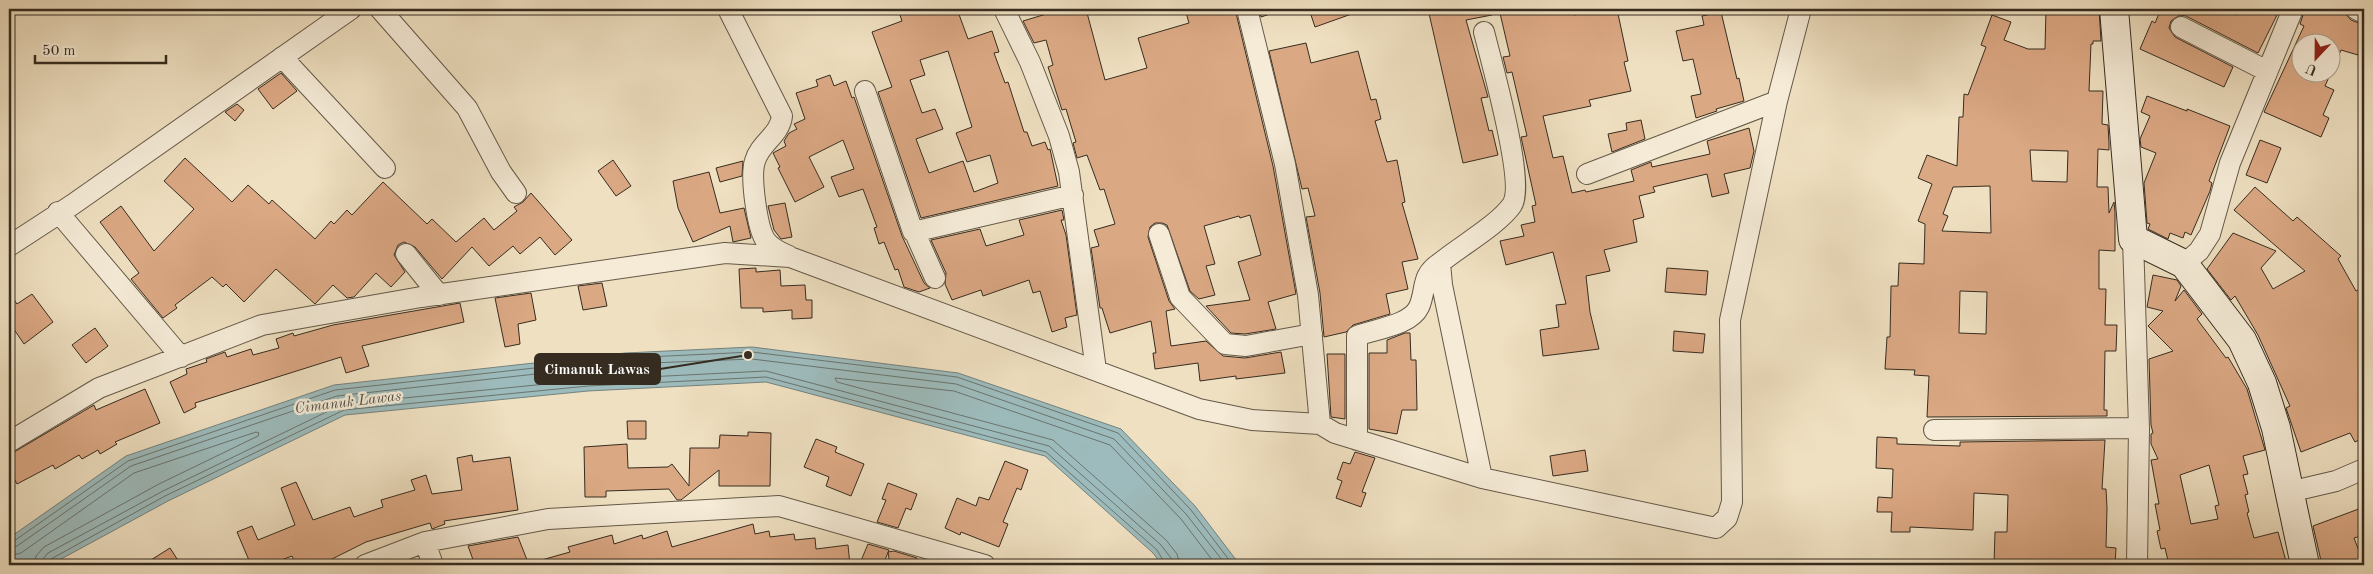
<svg xmlns="http://www.w3.org/2000/svg" width="2373" height="574" font-family="'Old Standard TT',serif">
<style>
.water{fill:#9dbbbc;stroke:#74827e}
.lines{fill:none;stroke-linecap:round;stroke-linejoin:round}
.shore{stroke:#6a746e;stroke-width:1}
.building{fill:#dba884;stroke:#362c20;fill-rule:evenodd}
.street-casing{stroke:#645948;stroke-width:22}
.secondary-casing{stroke:#362c20;stroke-width:30}
.street{stroke:#f5ebd7;stroke-width:20}
.secondary{stroke:#f5ebd7;stroke-width:28}
.labels{text-anchor:middle;dominant-baseline:central;stroke-width:5;stroke-linejoin:round;paint-order:stroke}
.water-label{font-size:15px;font-style:italic;fill:#505047;stroke:#f5ebd7}
.leader{fill:none;stroke:#362c20;stroke-width:2}
.callout-dot{fill:#362c20;stroke:#f5ebd7;stroke-width:2}
.callout{fill:#362c20;stroke:#362c20;stroke-width:2}
.callout-label{font-size:15px;text-anchor:middle;font-weight:bold;fill:#fff}
</style>
<rect width="100%" height="100%" fill="#efe0c1"/>
<filter id="stains"><feTurbulence type="fractalNoise" baseFrequency=".004" numOctaves="4"/><feColorMatrix values="0 0 0 0 .2 0 0 0 0 .09 0 0 0 0 .02 0 0 0 .5 -.17"/></filter>
<radialGradient id="worn" r=".72"><stop offset=".6" stop-color="#630" stop-opacity="0"/><stop offset="1" stop-color="#630" stop-opacity=".3"/></radialGradient>
<path class="water" d="M752,347L958,373L1121,429L1195,506L1240,565H1162L1153,553L1045,456L766,382L588,391L345,415L168,501L50,565H9V538L126,456L334,385L625,353Z"/>
<g class="lines">
<path class="shore" d="M9,542L14,541L128,461L335,390L625,358L752,352L957,377L1118,433L1191,510L1233,565
M9,548L17,546L131,466L337,396L626,364L752,359L956,384L1114,439L1186,514L1226,565
M9,556L21,553L134,473L256,432L259,433L258,436L159,484L44,547L36,556L34,565
M42,565L43,559L48,553L163,491L343,404L587,380L766,371L1049,446L1161,545L1171,558L1172,565
M48,565L51,559L165,496L344,410L588,386L766,377L1046,452L1157,550L1166,565
M1180,565L1177,554L1166,540L1053,440L837,382L835,378L954,391L1110,445L1181,519L1216,565"/>
</g>
<path class="building" d="M898,9H957L968,39L992,31L999,52L994,53L1005,83L1008,82L1024,132H1027L1032,146L1045,142L1048,150L1050,149L1058,186L921,218L878,92L892,87L872,32L902,21ZM948,51L972,127L956,133L967,162L990,155L998,183L974,192L963,161L929,173L916,139L943,129L935,109L922,113L910,80L925,75L920,60Z
M1063,9H1086L1105,80L1147,68L1138,38L1189,23L1185,9H1235L1273,166L1296,294L1268,302L1276,329L1245,334L1231,333L1206,306L1250,300L1238,262L1261,255L1250,215L1240,218L1239,216L1204,226L1215,264L1206,266L1215,295L1199,299L1190,291L1167,225L1162,223H1155L1150,227L1148,237L1169,301L1175,309L1166,311L1171,346L1206,341L1223,356L1245,358L1281,352L1285,373L1236,379V376L1200,381L1198,363L1155,369L1153,353H1156L1151,321L1110,333L1102,308H1100L1091,248L1099,246L1094,230L1115,224L1104,189L1100,190L1087,155L1077,158L1073,143L1076,142L1066,109L1062,110L1048,67L1053,65L1046,40L1034,43L1023,21Z
M1259,9H1279V11L1261,17Z
M1309,9H1360V11L1315,27Z
M1428,9H1492V15L1466,20L1488,97L1481,98L1489,131L1492,130L1498,155L1463,163Z
M1499,9H1572L1574,15L1601,9H1617L1628,61L1624,62L1631,91L1589,100L1591,106L1543,116L1553,158L1563,156L1572,193L1585,190L1586,192L1634,181L1631,170L1651,162L1652,167L1710,154L1707,141L1749,128L1754,151L1750,168L1724,174L1729,193L1712,197L1707,174L1653,187L1655,192L1639,196L1644,217L1633,220L1637,242L1604,250L1610,271L1586,276L1590,312L1599,349L1543,356L1540,330L1559,327L1556,305L1566,304L1553,252L1506,265L1500,241L1524,236L1521,225L1535,222L1532,206L1536,205L1521,137L1527,136L1512,72L1507,73L1503,57L1510,56Z
M2046,9H2099L2101,41H2093V44H2091L2089,91H2103L2102,124L2108,125L2109,143V150L2098,149L2097,187H2108L2109,213L2114,202L2115,212V251L2099,250V289H2106L2105,325H2117L2116,351H2105L2104,410H2107V416L1927,417L1929,376L1914,375L1915,370L1885,369L1887,337H1890L1891,286H1898L1899,263L1924,264L1925,224L1918,221L1932,184L1918,178L1927,155L1957,166L1959,117H1963L1964,94L1968,95L1986,47L1981,45L1992,15L2011,22L2004,40L2028,49H2045ZM2030,150L2068,151L2067,182L2032,181ZM1990,186L1991,233L1942,231L1948,216L1943,214L1953,187ZM1960,291L1987,292L1986,334L1959,333Z
M2161,9H2222L2236,15L2241,9H2280L2258,53L2186,16L2180,15L2171,21L2169,28L2175,37L2233,67L2224,87L2140,49L2152,21L2155,23Z
M2305,9H2335L2345,13L2351,20L2364,25V41L2358,55L2341,50L2325,86L2334,90L2323,115L2329,118L2321,137L2264,112L2304,26L2300,24ZM2300,42H2330V72H2300Z
M1721,12L1737,79L1739,78L1744,101L1716,109L1717,111L1696,118L1691,96L1701,94L1693,59L1683,61L1676,31L1704,25L1702,16Z
M1306,43L1311,63L1358,51L1371,100L1376,99L1381,119L1375,121L1387,162L1397,160L1405,202L1402,203L1418,259L1402,262L1408,289L1386,294L1390,314L1353,325L1346,332L1324,337L1320,293L1306,217L1315,216L1308,188L1302,189L1269,51Z
M281,73L297,91L273,109L258,89Z
M830,75L834,86L846,81L852,98L854,97L902,236L924,283L930,288L919,292L904,287L898,269L895,270L884,242L879,244L874,228L877,227L863,189L839,197L831,177L854,169L843,140L809,157L824,187L795,202L778,168L780,167L773,153L786,146L784,141L789,133L797,129L794,124L805,119L796,93L818,86L816,80Z
M2147,96L2187,111V109L2230,126L2209,181L2212,183L2210,191L2191,235L2185,232L2183,238L2170,233L2168,239L2148,229L2150,224L2147,223L2144,183L2156,153L2141,147L2140,139L2150,116L2141,112Z
M237,104L244,110L235,121L225,112Z
M1641,120L1645,139L1612,152L1608,134L1627,130L1626,123Z
M2260,140L2281,148L2267,183L2246,175Z
M185,158L232,202L248,185L269,204L272,200L315,239L331,221L334,224L347,210L352,215L383,182L427,224L432,219L456,242L484,218L494,230L517,211L514,207L523,202L531,193L572,240L555,255L540,237L520,254L513,246L489,266L472,247L442,279L415,247L404,242L398,245L394,255L405,272L391,287L376,273L354,297L347,298L333,285L315,304L276,269L244,302L226,284L223,287L212,277L175,305L177,308L163,318L131,279L139,273L100,222L121,206L154,251L194,209L164,181Z
M613,160L631,186L616,196L598,171Z
M743,161L742,176L720,182L716,168Z
M709,172L720,213L744,208L751,238L733,242L730,226L693,242L678,208L673,181Z
M2255,187L2293,221L2297,217L2341,256L2338,259L2356,291L2360,289L2364,297V437L2355,442L2350,433L2301,452L2286,408L2290,406L2258,335L2235,296L2231,300L2207,269L2233,233L2276,251L2261,268L2273,289L2305,271L2234,210Z
M785,203L792,237L781,239L774,230L768,206Z
M1062,210L1064,220H1061L1066,235L1077,315L1065,318L1067,327L1052,332L1040,291L1033,293L1029,280L983,296L981,290L952,300L945,284L946,273L931,240L980,229L986,246L1024,235L1019,220Z
M756,268V272L780,270L781,286L805,285L806,300H812V318L792,319V310L763,312V308H741L739,269Z
M1667,268L1708,271L1706,295L1665,292Z
M2153,275L2177,280L2181,286L2175,301L2184,290L2202,314L2197,319L2226,358L2228,357L2247,389L2265,450L2243,456L2248,474L2243,475L2248,494L2245,495L2249,512L2247,513L2254,538L2278,532L2287,565H2169L2165,548L2161,549L2157,531L2160,530L2155,504H2159L2151,460L2158,459L2151,444V434L2153,433L2151,425L2149,359L2173,351L2148,326L2163,311L2147,307ZM2209,465L2219,505L2215,506L2218,519L2191,524L2180,475Z
M602,283L607,306L583,310L578,286Z
M9,292L17,304L32,294L53,322L24,344L9,322Z
M531,293L536,320L518,324L520,344L505,347L495,298Z
M460,303L464,322L362,346L369,366L346,373L341,357L195,403L196,407L184,413L170,382L187,374L186,369L207,362L206,359L225,352L227,357L251,349L253,355L279,348L276,339L293,333L294,336L333,325Z
M95,328L108,346L86,363L72,345Z
M1674,331L1705,334L1703,353L1673,351Z
M1405,333H1410L1411,360H1416L1417,410H1402L1397,434L1369,429V353H1387V340Z
M1327,354H1345V419L1331,417Z
M145,389L160,423L115,442L117,444L100,454L98,450L82,459L79,455L55,469L53,465L17,484L9,469V455L94,405L96,410Z
M627,421H646V439H628Z
M748,432L771,433L770,486H719V470L681,500H677L669,489L606,491V497H585L584,447L627,444L628,468L668,467L672,464L689,486L690,448H719L720,435L748,436Z
M1877,437L1897,438V444L1960,446V442L2105,440L2102,489H2106L2107,508L2106,547L2116,548L2115,565H1994L1995,532H2007L2008,495L1974,493L1973,530L1910,527V532H1891L1892,512H1877L1878,497L1892,498L1893,469L1876,468Z
M816,439L837,447L835,452L864,464L851,496L826,486L829,477L804,467Z
M1585,450L1588,471L1553,476L1550,456Z
M1355,452L1375,458L1362,492L1366,493L1361,507L1336,498L1342,481L1337,479L1343,462L1350,464Z
M472,455L473,462L510,457L518,510L444,521L445,524L432,529L430,523L366,542L320,565H317L315,560L296,565L292,556L268,565H251L237,532L252,526L258,540L295,525L281,488L296,482L313,520L350,507L354,517L383,507L381,500L415,490L411,480L426,475L432,494L462,490L457,458Z
M1005,461L1028,470L1021,490L1017,488L1003,522L1008,524L999,547L961,532L960,535L945,528L957,498L976,506L979,497L989,500Z
M888,483L917,494L911,510L906,508L898,528L877,522L886,500L882,499Z
M2364,507V535L2354,538L2362,559L2345,565H2322L2313,526Z
M753,524L755,534L769,531L770,537L794,534L795,540L815,538L816,549L848,545L850,565H538V561L570,552L568,547L612,535L614,544L642,535L643,539L667,531L672,547Z
M518,537L529,565H475L468,546Z
M868,544L889,550L885,560L860,563Z
M170,548L181,565H143Z
M894,551L917,558L918,565H890L888,552Z"/>
<g class="lines">
<defs>
<path id="street" d="M380,9L467,108L501,172L516,193
M728,9L782,116C780,135 760,143 755,161C750,176 757,229 766,241C772,249 780,252 789,256
M1004,9L1030,62L1059,136L1069,172L1096,370
M1247,9L1285,164L1308,295L1320,424L1335,433L1482,478L1716,528L1727,518L1732,502L1730,320L1777,101L1801,9
M2356,9L2364,13
M2181,27L2267,71
M282,57L385,168
M865,91L913,232L1073,195
M1587,174L1777,101
M58,212L181,357
M915,233L935,278
M1159,234L1180,297L1225,344L1246,346L1312,334
M2133,239L2139,428L2137,565
M9,246L72,205L351,9
M406,254L439,295
M2184,264L2199,251L2210,234L2230,163L2293,9
M1934,430L2139,428
M1357,440V336C1374,329 1410,326 1419,307C1427,289 1420,276 1440,263
M9,442L99,388L262,325L421,297L725,253L790,257L1199,409L1252,420L1320,424
M1482,478L1442,285L1440,263C1459,247 1498,225 1512,205C1526,184 1491,60 1484,32
M2289,492L2336,481L2364,469
M425,542L433,565
M365,565L425,542L548,519L779,506L985,565"/>
<path id="secondary" d="M2114,9L2133,239L2184,264L2242,340L2262,383L2276,428L2305,565"/>
</defs>
<use href="#street" class="street-casing"/>
<use href="#secondary" class="secondary-casing"/>
<use href="#street" class="street"/>
<use href="#secondary" class="secondary"/>
</g>
<g class="labels">
<g class="water-label">
<text transform="translate(348 403) rotate(-7)">Cimanuk Lawas</text>
</g>
</g>
<path class="leader" d="M748 355L660 369"/>
<circle class="callout-dot" cx="748" cy="355" r="5"/>
<rect class="callout" x="535" y="354" width="125" height="30" rx="5"/>
<g class="callout-label">
<text x="597" y="374">Cimanuk Lawas</text>
</g>
<rect width="2373" height="574" fill="none" stroke="#efe0c1" stroke-width="30"/>
<rect x="10" y="10" width="2353" height="554" fill="none" stroke="#362c20" stroke-width="2.5"/>
<rect x="15" y="15" width="2343" height="544" fill="none" stroke="#362c20"/>
<g transform="translate(2316 58) rotate(202)"><circle r="24" fill="#f5ebd7" stroke="#a99f8e"/>
<path d="M0-4L9 19L0 12L-9 19Z" fill="#8f2418"/>
<text y="-8" font-size="14" font-weight="bold" text-anchor="middle" fill="#362c20">U</text>
</g>
<path d="M35 55v8h131v-8" fill="none" stroke="#362c20" stroke-width="2.5"/>
<text x="42" y="55" font-size="15" fill="#362c20" stroke="#f5ebd7" stroke-width="4" paint-order="stroke">50 m</text>
<rect width="100%" height="100%" filter="url(#stains)"/>
<rect width="100%" height="100%" fill="url(#worn)"/>
</svg>
